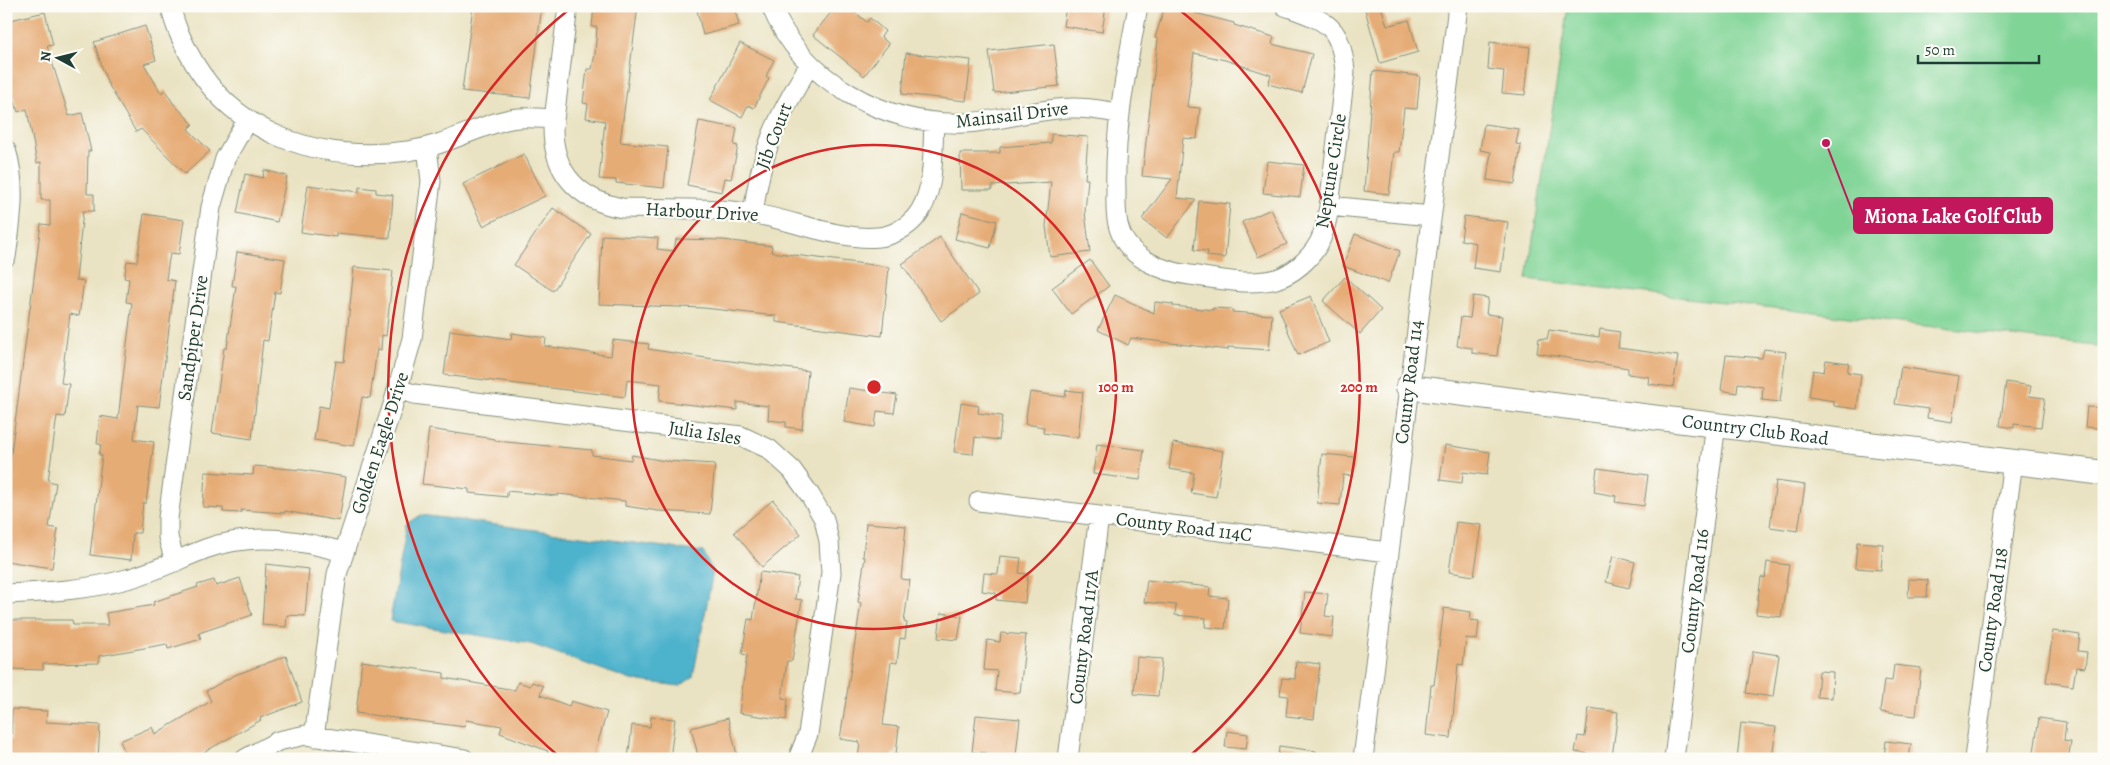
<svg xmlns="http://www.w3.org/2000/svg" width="2110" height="765" font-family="Alegreya,serif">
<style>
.green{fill:#80d496;stroke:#508865}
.water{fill:#4db2cc;stroke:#367880}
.building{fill:#e6ac76}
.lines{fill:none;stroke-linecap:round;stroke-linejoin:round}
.minor-casing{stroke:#84907c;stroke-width:21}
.tertiary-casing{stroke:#84907c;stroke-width:26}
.minor{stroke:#fff;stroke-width:19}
.tertiary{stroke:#fff;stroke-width:24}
.ring{fill:none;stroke:#d62828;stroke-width:2.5}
.labels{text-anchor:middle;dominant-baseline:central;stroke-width:4.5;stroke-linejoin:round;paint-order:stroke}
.street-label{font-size:19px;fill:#1f3d34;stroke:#fdfcf7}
.centre{fill:#d62828;stroke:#fdfcf7;stroke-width:2.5}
.ring-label{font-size:15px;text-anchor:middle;font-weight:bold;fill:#d62828;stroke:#fdfcf7;stroke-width:4.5;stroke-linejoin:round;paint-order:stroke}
.leader{fill:none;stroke:#c2185b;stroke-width:2}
.callout-dot{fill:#c2185b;stroke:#fdfcf7;stroke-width:2}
.callout{fill:#c2185b;stroke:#c2185b;stroke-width:2}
.callout-label{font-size:20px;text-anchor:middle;font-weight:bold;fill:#fff}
</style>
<rect width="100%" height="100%" fill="#fdfcf7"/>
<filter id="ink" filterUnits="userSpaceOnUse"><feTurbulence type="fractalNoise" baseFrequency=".02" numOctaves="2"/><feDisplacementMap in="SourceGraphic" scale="10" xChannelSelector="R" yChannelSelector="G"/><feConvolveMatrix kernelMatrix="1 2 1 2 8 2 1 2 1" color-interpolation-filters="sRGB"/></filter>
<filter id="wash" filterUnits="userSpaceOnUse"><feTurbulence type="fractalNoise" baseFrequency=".0096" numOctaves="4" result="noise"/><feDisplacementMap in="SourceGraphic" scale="20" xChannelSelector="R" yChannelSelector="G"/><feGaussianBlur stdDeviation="1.12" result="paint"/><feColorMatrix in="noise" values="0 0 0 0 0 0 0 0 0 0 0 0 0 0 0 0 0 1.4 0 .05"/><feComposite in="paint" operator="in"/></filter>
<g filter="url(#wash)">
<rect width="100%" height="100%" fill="#eae3c3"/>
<path class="green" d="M1568,6H2104V347L1527,279Z"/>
<path class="water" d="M421,515L703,552L713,572L693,677L680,686L631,680L531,644L390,621L407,524Z"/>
<g id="blocks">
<path class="building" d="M473,6H542L530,98L462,91Z
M594,6H638L620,142L668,147L664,188L616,183V180L599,179L605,121L586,118L588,104L583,103L587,69H592L595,54L597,27H592Z
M696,6H734L739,25L703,35Z
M836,6H847L867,22L870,18L885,31L881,37L889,44L864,76L813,35Z
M1066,6H1106L1102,32L1063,26Z
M1165,6H1183L1196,10L1195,13L1234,23V25L1274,37L1272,44L1312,54L1302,93L1268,84L1271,75L1225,60L1194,53L1187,107L1200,108L1197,139L1183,138L1177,198L1196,200L1167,238L1142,219L1172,179L1142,176L1158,39L1155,38Z
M1364,6H1381L1387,26L1409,20L1418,52L1380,63Z
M45,12L53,45L47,46L69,116L82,113L91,151H88L87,194H94V211H83L76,280L84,281L79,316L70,314L61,383L69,384L65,417L57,416L48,481L56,483L49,527L58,529L52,568L6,561V498L10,461L41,224L50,225V200H41V162L37,163L27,109L18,112L6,71V21Z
M145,26L156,60L144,64L161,93L165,90L173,103L193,124L188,129L210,151L185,174L141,129L136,132L107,82L94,42Z
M1490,42L1530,47L1525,95L1502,93L1504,71L1488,69Z
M740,43L774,60L766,76L769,78L754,108L748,105L742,117L710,100Z
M1054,44L1059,86L994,93L989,51Z
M906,53L971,60L966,101L902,94Z
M1373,71L1420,76L1417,109L1404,108L1399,152H1394L1389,194L1364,191Z
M699,121L737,128L734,145L738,146L731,179L725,178L722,192L687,185Z
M1484,124L1519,129L1516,144L1521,145L1515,184L1487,180L1491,152L1480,150Z
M1051,134L1088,137L1085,179H1088L1085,212L1090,252L1050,257L1046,226L1051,182L992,186V190H961L960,153H1000V147L1051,143Z
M524,154L545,196L483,226L463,184Z
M1267,161L1304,165L1300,197L1263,193Z
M264,170L287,176L277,222L237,213L245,174L263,178Z
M308,185L359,192V187L376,189V193L393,195L390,238L336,233V237L301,232Z
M1199,201L1230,204L1225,258L1207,256L1208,251L1194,250Z
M553,208L591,234L553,291L514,265Z
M1271,209L1287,244L1258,257L1242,222Z
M962,212L997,221L990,248L955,239Z
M144,214L184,220L179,254L170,253L166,279L175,281L159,407L138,405L134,439L154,442L146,503H143L140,533H133L131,560L90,555L102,455H99L101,444H97L100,416L118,419L132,303L126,302L129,279L124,278L127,261L137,262Z
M1464,216L1508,222L1501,272L1473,268L1476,243L1461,240Z
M1355,234L1400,251L1388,283L1343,266Z
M602,235L658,238L657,249L674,251L676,239L723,240L772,246L771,252L889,267L882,336L776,322V316L704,308L599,304Z
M940,237L979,294L941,321L902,264Z
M237,252L285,259L280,293L275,292L268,341L263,340L252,439L212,433L224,348H227L236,286H232Z
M1090,260L1109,286L1071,314L1052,288Z
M354,267L393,271L386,336L382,335L381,350L377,349L370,398L362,397L354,446L314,440L319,406L329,408L336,361L344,362Z
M1345,277L1381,310L1360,334L1323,301Z
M1115,295L1154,313L1155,302L1173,304V306L1213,310V308L1232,309V312L1272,315L1269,350L1228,347V350L1131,338L1128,345L1098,330Z
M1311,296L1329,342L1298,355L1279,309Z
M1473,296L1488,298L1486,314L1502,316L1497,356L1472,353V348L1457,346L1461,317L1470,318Z
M1600,329L1620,332L1618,348L1678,356L1673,387L1648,384L1649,377L1628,374V368L1537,353L1539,338L1547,339L1549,330L1599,337Z
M450,330L511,339L512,333L546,338L545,346L611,356L613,340L649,344L648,349L699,357L808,371L802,429L786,427V422L768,420L769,406L737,402V410L659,401L661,384L627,380L625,397L444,375Z
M1764,349L1786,352L1780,402L1762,400L1763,387L1738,383L1737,393L1721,390L1726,355L1762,358Z
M1826,360L1849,363L1847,372L1861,374L1857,409L1834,406V401L1809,397L1813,370L1824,372Z
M1901,367L1959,376L1952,422L1927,418L1928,409L1895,404Z
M2006,382L2031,386L2029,396L2045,398L2041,427L2014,424V428L2000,426Z
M849,388L897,395L894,413L877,411L875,427L844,422Z
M1066,390L1083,392L1078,438L1043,433L1044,427L1025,424L1030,392L1065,397Z
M961,403L979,406L978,413L1002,416L999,440L975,437L973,454L954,452Z
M2087,407L2104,408V429L2085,427Z
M429,429L495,439V441L592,450V455L631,460L632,455L665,461L715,464L710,514L658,511L625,506V501L558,494V496L507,491V497L469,493V489L422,484Z
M1173,443L1223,451L1216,497L1191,493L1194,473L1169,469Z
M1097,444L1144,450L1140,480L1093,474Z
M1445,445L1490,452L1487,475L1463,472L1462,483L1440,480Z
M1322,454L1355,457L1353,476L1343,475L1340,505L1317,503Z
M254,466L303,470L346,477L339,521L285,511V513L241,510V513L223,512V508L203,507L205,472L253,475Z
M1597,468L1648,475L1644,506L1615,502L1616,496L1594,492Z
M1776,481L1805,485L1798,531L1770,527Z
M773,500L801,534L762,567L734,532Z
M1456,522L1482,525L1474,576L1449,572Z
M866,523L906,526L901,579L910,580L904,622L907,623L905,639L900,638L897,663L891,662L883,725L899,727L896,754L893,753L892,759H858L860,742L840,739L861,603L858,602L865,557H863Z
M1857,542L1883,544L1881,570L1855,568Z
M1000,556L1021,558L1019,573L1028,574L1025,603L996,600V593L982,591L984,573L998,574Z
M1613,556L1635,562L1629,588L1606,582Z
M1767,562L1789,565L1781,617L1756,614L1761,577L1765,578Z
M266,564L309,569L305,616L287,615L286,627L262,625Z
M760,572L798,577L795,599L802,600L792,661H787L782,698L788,699L786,720L739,713L747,655L742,654L748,619L753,620Z
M240,578L252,615L199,633L201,639L168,649L167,644L99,656V663L43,664V670L9,669L10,620H72L73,625H108L106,613L154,605L153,602L198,587L197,585L214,580L216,586Z
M1909,579L1928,580L1927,597H1908Z
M1147,580L1210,587L1209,596L1228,598L1225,629L1205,627L1206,618L1175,615L1176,605L1144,602Z
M1305,592L1328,594L1325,616L1334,617L1332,637L1300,633Z
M1444,608L1471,612L1470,620L1479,621L1477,640L1466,638L1463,665L1458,664L1451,738L1426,735L1431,685H1434Z
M941,613L962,616L958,640L938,638Z
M2053,631L2080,635L2078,651L2087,652L2085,668L2076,667L2073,686L2046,682Z
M1001,633L1026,635L1020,693L995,691L997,671L984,670L987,640L1000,642Z
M1753,651L1779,655L1773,697L1746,693Z
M286,656L302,702L260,718L261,720L192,759H128L120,741L152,727L155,734L211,701L206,691L235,675Z
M1137,657L1162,659L1158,696L1134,694Z
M362,661L444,673V678L515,690L518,682L530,686L532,682L543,686L540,695L569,706L571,701L607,712L593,759H566L547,753L548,751L500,733L502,726L466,720L465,727L356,713Z
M1296,661L1320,664L1314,719L1286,716L1288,696L1280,695L1282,678L1295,679Z
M1894,665L1921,668L1916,716L1880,712L1884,680L1892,681Z
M1819,671L1833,672L1832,698L1817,697Z
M1589,708L1618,712L1612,757L1575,752L1578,736L1585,737Z
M12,709L47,711L46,722L100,725L98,759H6V740H11Z
M976,715L1020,719L1016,755H1010V759H985L986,753L972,752Z
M651,717L675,719L670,759H628L632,725L650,727Z
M728,718L738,759H699L691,728Z
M2039,718L2066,722L2064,741L2071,742L2068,759H2033Z
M1741,723L1776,727L1772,759H1737Z
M1227,731L1248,734L1246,749L1225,747Z
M1886,741L1911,744L1909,759H1884Z
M1279,746L1316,751V759H1278Z"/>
</g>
</g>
<g filter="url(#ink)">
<use href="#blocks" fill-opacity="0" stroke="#84907c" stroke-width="1"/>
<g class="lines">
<defs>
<path id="minor" d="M171,6C173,22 181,38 188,52C231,135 319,163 408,151C444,146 469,130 502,121C518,116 537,118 554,119
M568,6L553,128C553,172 578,200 622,208C666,209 711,207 755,214C791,220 843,241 878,237C892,236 906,228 915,218C936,194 932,153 934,123
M771,6C803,82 885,126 965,123C1000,121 1035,109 1071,108C1087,107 1104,111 1120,113
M1138,6C1127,67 1114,128 1116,190C1116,203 1115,218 1120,231C1129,258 1163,272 1190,275C1218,279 1248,286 1276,279C1293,274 1310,259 1319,243C1329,223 1330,196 1333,173C1337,140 1341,106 1345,72C1341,24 1326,21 1285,6
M6,150C17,185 11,221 6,257
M1329,206L1431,216
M753,214C761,150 777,118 810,64
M398,389L414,394L741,436L769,449L792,470L810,495L824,519L829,541L831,573L808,734L798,759
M979,501L1388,552
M175,562L168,537V518L211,207L225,159L247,120
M6,594C47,592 88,590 127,579C154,572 179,559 205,549C252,532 296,539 343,552
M314,737L337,574L392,408L412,339L431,181L427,147
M245,759L278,741L306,735L464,759
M1068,759L1099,516
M1363,759L1458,6
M1674,759L1716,423
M1974,759L2013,461"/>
<g id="tertiary">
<path id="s1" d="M1408,387L2104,473"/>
</g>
</defs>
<use href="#minor" class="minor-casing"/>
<use href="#tertiary" class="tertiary-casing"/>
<use href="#minor" class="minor"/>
<use href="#tertiary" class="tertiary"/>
</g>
</g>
<g class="ring">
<circle cx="874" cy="387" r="242"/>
<path d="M562 759A485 485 0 0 1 572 7M1176 7A485 485 0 0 1 1186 759"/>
</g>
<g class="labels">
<g class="street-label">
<text transform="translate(1012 115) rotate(-7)">Mainsail Drive</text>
<text transform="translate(774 136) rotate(-69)">Jib Court</text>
<text transform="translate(1331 171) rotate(-81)">Neptune Circle</text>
<text transform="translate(702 212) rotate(3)">Harbour Drive</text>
<text transform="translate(193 338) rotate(-82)">Sandpiper Drive</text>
<text transform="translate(1409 382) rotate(-83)">County Road 114</text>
<text stroke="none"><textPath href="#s1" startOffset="350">Country Club Road</textPath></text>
<text transform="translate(705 433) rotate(9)">Julia Isles</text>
<text transform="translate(380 443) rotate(-72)">Golden Eagle Drive</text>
<text transform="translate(1184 527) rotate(7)">County Road 114C</text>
<text transform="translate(1695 591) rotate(-83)">County Road 116</text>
<text transform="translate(1993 610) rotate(-82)">County Road 118</text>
<text transform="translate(1084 637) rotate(-83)">County Road 117A</text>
</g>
</g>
<circle cx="874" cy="387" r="8" class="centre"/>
<g class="ring-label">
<text x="1116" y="392">100 m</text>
<text x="1359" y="392">200 m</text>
</g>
<path class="leader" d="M1826 143L1854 216"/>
<circle class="callout-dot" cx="1826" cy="143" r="5"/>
<rect class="callout" x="1854" y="198" width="198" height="35" rx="5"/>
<g class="callout-label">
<text x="1953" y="223">Miona Lake Golf Club</text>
</g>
<rect width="2110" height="765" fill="none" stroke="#fdfcf7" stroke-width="25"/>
<g transform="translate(58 58) rotate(277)" stroke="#fdfcf7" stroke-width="4" paint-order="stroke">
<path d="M0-4L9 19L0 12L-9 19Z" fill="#1f3d34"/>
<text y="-8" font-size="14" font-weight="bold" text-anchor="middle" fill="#1f3d34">N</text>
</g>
<path d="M1918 55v8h121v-8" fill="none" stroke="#1f3d34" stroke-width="2.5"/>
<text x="1925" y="55" font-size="15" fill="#1f3d34" stroke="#fdfcf7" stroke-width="4" paint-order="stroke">50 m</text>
</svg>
